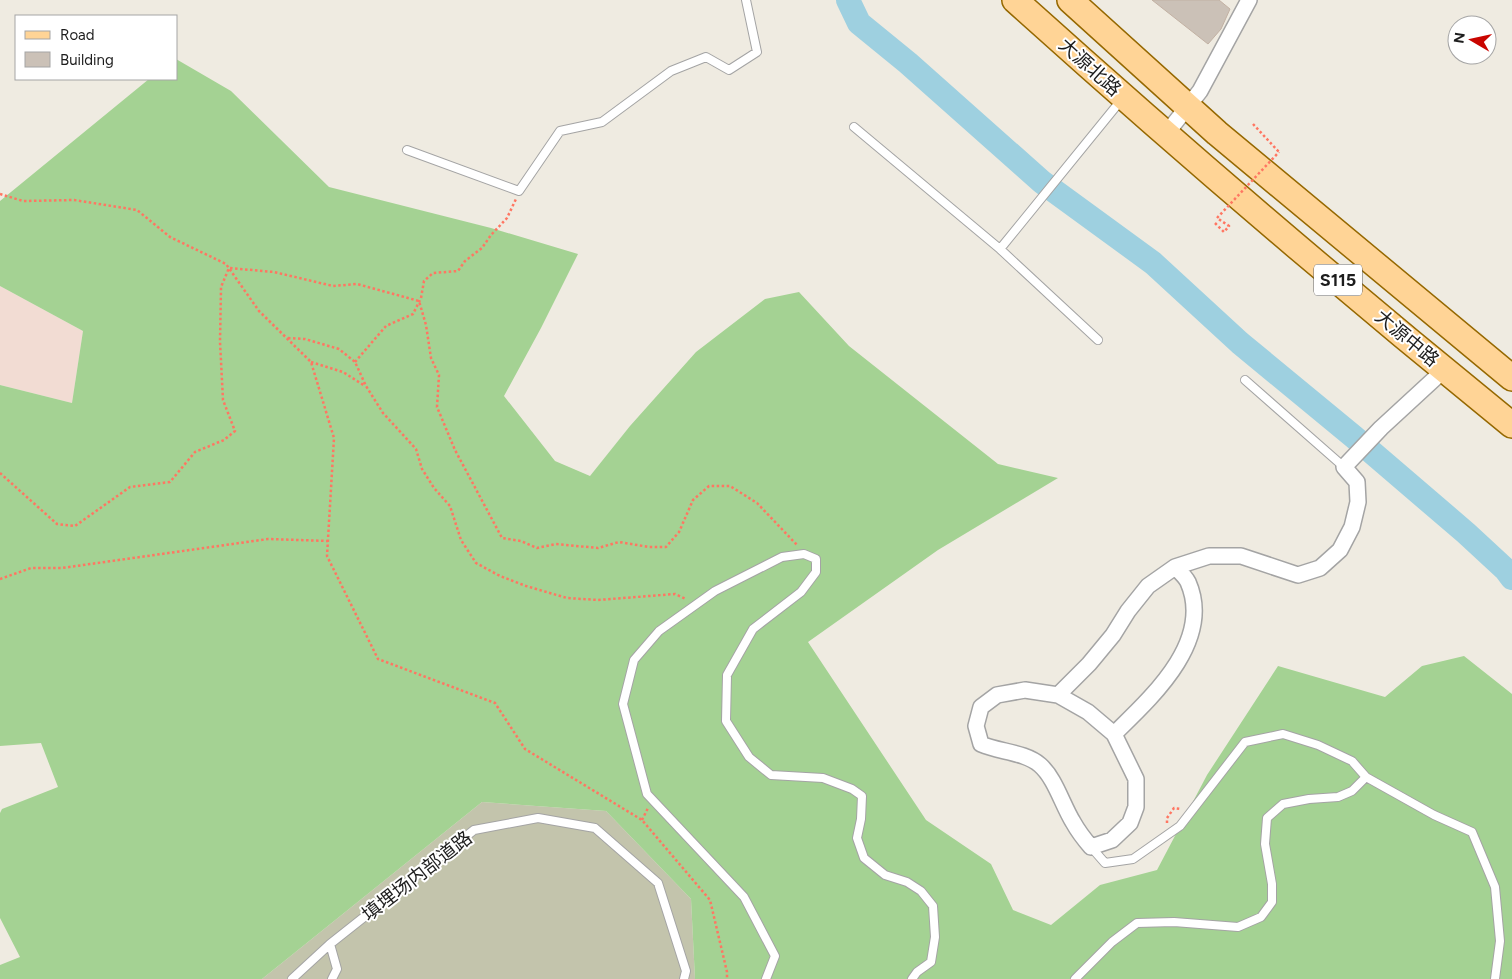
<svg xmlns="http://www.w3.org/2000/svg" width="1512" height="979" font-family="Figtree,'Noto Sans SC',sans-serif">
<style>
.military{fill:#f2dcd3}
.construction{fill:#c3c4ac}
.forest{fill:#a4d293}
.lines{fill:none;stroke-linecap:round;stroke-linejoin:round}
.river{stroke:#9ed0e0;stroke-width:24}
.building{fill:#cbc1b7;stroke:#c2b1a3}
.service-casing{stroke:#a4a4a4;stroke-width:10}
.minor-casing{stroke:#a4a4a4;stroke-width:18}
.primary-casing{stroke:#956800;stroke-width:28}
.path{stroke:#ff7662;stroke-width:2.5;stroke-dasharray:2.5 2.5;stroke-linecap:butt}
.service{stroke:#fff;stroke-width:8}
.minor{stroke:#fff;stroke-width:15}
.primary{stroke:#ffd496;stroke-width:25}
.path-bridge{stroke:#ff7662;stroke-width:2.5;stroke-dasharray:2.5 2.5;stroke-linecap:butt}
.labels{text-anchor:middle;dominant-baseline:central;stroke-width:4;stroke-linejoin:round;paint-order:stroke}
.shield{fill:#fff;stroke:#616161;stroke-width:1}
.shield-label{font-size:18px;font-weight:bold;fill:#1d1d1d}
.street-label{font-size:19px;fill:#1d1d1d;stroke:#fff}
</style>
<rect width="100%" height="100%" fill="#efebe1"/>
<path class="military" d="M0,286L83,331L72,403L0,385Z"/>
<path class="construction" d="M482,802L606,811L691,899L695,979H262Z"/>
<path class="forest" d="M176,59L231,91L329,187L491,228L578,254L541,328L504,396L555,461L590,476L630,426L696,352L765,299L799,292L849,346L998,464L1058,478L938,550L808,642L926,820L991,864L1013,910L1051,925L1100,885L1157,870L1207,775L1278,666L1385,697L1422,666L1464,656L1512,694V979H695L691,899L606,811L482,802L262,979H0V965L20,957L0,918V813L2,809L58,787L41,743L0,746V385L72,403L83,331L0,286V201L149,79H176Z"/>
<g class="lines">
<path class="river" d="M848,0L859,23L908,63L1042,182L1153,263L1240,343L1354,437L1466,533L1506,570L1512,578"/>
</g>
<path class="building" d="M1152,0H1219L1230,9L1221,29L1208,44Z"/>
<g class="lines">
<defs>
<path id="service" d="M854,127L1000,249L1098,340
M407,150L519,191L560,131L602,122L671,71L706,57L729,70L757,52L746,0
M1000,249L1122,99
M1245,380L1344,467
M1091,847L1105,863L1133,859L1180,826L1245,742L1283,734L1318,745L1352,761L1366,777L1434,815L1472,832L1495,887L1500,941L1495,979
M330,944L337,969L332,979
M292,979L330,944L474,830L538,818L595,828L658,883L686,971L684,979
M766,979L775,956L744,897L647,794L623,704L634,660L659,631L715,591L782,557L804,554L816,559V572L801,592L753,629L727,675L726,721L749,757L771,775L823,778L852,789L862,796L861,819L857,838L864,858L885,875L907,882L921,891L933,906L935,937L931,962L917,972L912,979
M1075,979L1112,942L1137,923L1174,922L1238,927L1261,917L1272,902V884L1265,844L1267,818L1283,804L1309,799L1338,797L1352,791L1366,777"/>
<path id="minor" d="M1166,134L1200,91L1249,0
M1025,690L1058,695L1088,712L1114,734L1136,779V807L1130,823L1112,840L1091,847C1084,839 1078,831 1073,822C1062,804 1055,778 1040,765C1025,752 999,752 981,744L976,726L981,707L997,695Z
M1058,695L1089,664L1113,635L1128,611L1148,586L1175,567L1209,556H1241L1298,575L1320,568L1340,550L1352,527L1358,502L1357,482L1344,467L1381,428L1444,370
M1114,734C1152,697 1214,641 1188,582C1185,576 1179,571 1175,567"/>
<path id="primary" d="M1015,0C1177,146 1343,288 1512,425
M1070,0L1217,133L1512,378"/>
</defs>
<use href="#service" class="service-casing"/>
<use href="#minor" class="minor-casing"/>
<use href="#primary" class="primary-casing"/>
<path class="path" d="M1253,124L1279,152
M0,194L23,201L74,200L137,210L170,237L226,264L259,311L311,362L334,438L327,556L378,659L495,703L525,749L642,820L710,900L727,972V979
M1215,223L1224,232L1229,226L1217,218
M288,338L305,339L339,349L355,362L366,386L383,413L416,449L422,469L434,488L450,506L461,540L476,563L500,576L526,586L567,598L598,600L675,594L686,599
M311,362L343,372L365,386
M355,362L386,326L413,314L421,298L424,281L433,273L458,271L465,261L482,248L491,235L507,218L516,199
M0,473L57,524L75,526L130,487L170,482L195,452L224,440L235,431L223,400L220,342L221,287L229,268L274,272L333,286L357,284L419,301L426,325L431,358L439,375L437,407L455,450L502,538L521,541L537,548L556,544L598,548L619,542L649,547H666L679,532L693,500L709,486H730L757,503L797,545
M0,579L31,568H62L268,539L328,541
M642,820L648,808
M1167,823V818L1174,808L1181,809"/>
<use href="#service" class="service"/>
<use href="#minor" class="minor"/>
<use href="#primary" class="primary"/>
<path class="path-bridge" d="M1217,218L1279,152"/>
</g>
<g class="labels">
<rect class="shield" x="1314" y="264.5" width="48" height="31" rx="4"/>
<g class="shield-label">
<text x="1338" y="280">S115</text>
</g>
<g class="street-label">
<text transform="translate(1090 67) rotate(42)">大源北路</text>
<text transform="translate(1407 338) rotate(40)">大源中路</text>
<text transform="translate(417 876) rotate(-38)">填埋场内部道路</text>
</g>
</g>
<rect x="15" y="15" width="162" height="65" fill="#ffffff" stroke="#a5a5a5"/>
<rect x="25" y="31" width="25" height="8" fill="#ffd496" stroke="#a5a5a5"/>
<text x="60" y="40" font-size="15" fill="#1d1d1d">Road</text>
<rect x="25" y="52" width="25" height="15" fill="#cbc1b7" stroke="#a5a5a5"/>
<text x="60" y="65" font-size="15" fill="#1d1d1d">Building</text>
<g transform="translate(1472 40) rotate(279)"><circle r="24" fill="#ffffff" stroke="#a5a5a5"/>
<path d="M0-4L9 19L0 12L-9 19Z" fill="#c90500"/>
<text y="-8" font-size="14" font-weight="bold" text-anchor="middle" fill="#1d1d1d">N</text>
</g>
</svg>
